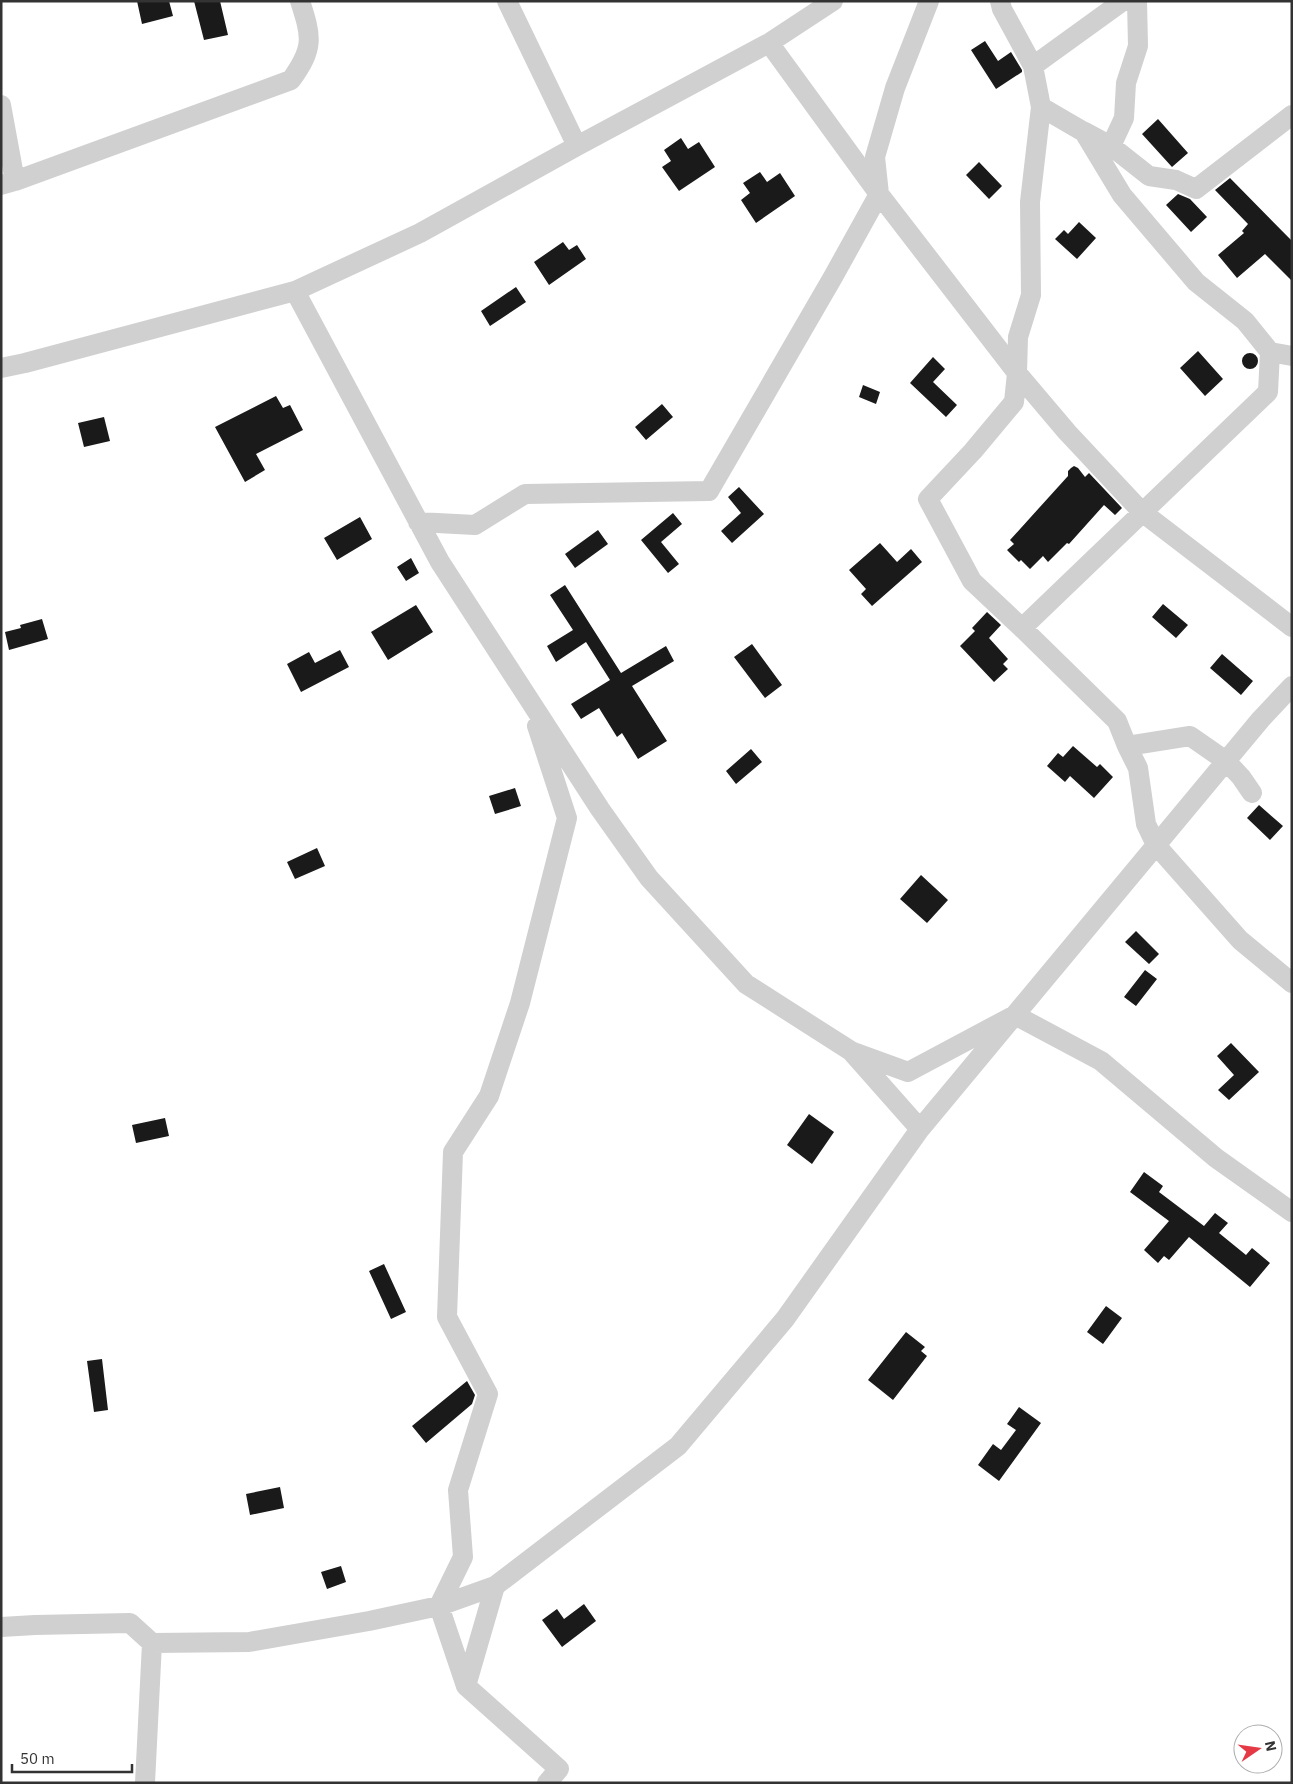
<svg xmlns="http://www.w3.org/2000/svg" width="1293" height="1784" font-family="'IBM Plex Sans',sans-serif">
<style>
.building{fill:#1a1a1a}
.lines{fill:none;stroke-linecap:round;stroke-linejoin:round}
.minor{stroke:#d0d0d0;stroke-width:20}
</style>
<rect width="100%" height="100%" fill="#fff"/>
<path class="building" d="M137,1H169L173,16L142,24Z
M194,1H220L228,35L204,40Z
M985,41L998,61L1011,52L1022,70V72L996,89L971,50Z
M1158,119L1188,153L1172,167L1142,134Z
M681,138L688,149L699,142L715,167L679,191L662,167L671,161L664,150Z
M979,162L1002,186L989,199L966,175Z
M760,172L767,182L780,173L795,196L756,223L741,200L750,193L743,183Z
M1230,178L1292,241V281L1265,254L1237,278L1218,255L1244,233L1242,231L1248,224L1215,190Z
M1178,194L1190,199L1207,217L1191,232L1166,205Z
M1079,222L1096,238L1077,259L1055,239L1064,230L1068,234Z
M563,242L569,250L577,245L586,259L549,285L534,262Z
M516,287L526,302L490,326L481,311Z
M1198,351L1223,379L1205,396L1180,368Z
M1242 361a8 8 0 1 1 16 0a8 8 0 1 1-16 0Z
M933,357L945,369L933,382L957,405L946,417L910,383Z
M863,385L880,392L876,404L859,397Z
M276,396L283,408L290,405L303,430L256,454L265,470L245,482L215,427Z
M662,404L673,417L646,440L635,427Z
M104,417L110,441L84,447L78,423Z
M1074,466L1078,468L1085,477L1089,473L1122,508L1115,515L1104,505L1069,544L1067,543L1048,562L1043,556L1030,569L1021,560L1019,562L1007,550L1014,544L1010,540L1068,476V471L1071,468Z
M739,487L764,514L732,543L721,531L741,513L728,497Z
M673,513L682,524L661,542L679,564L668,573L641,540Z
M360,517L372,539L337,560L324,538Z
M598,530L608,544L575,568L565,554Z
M880,543L897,562L911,549L922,562L872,606L861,594L866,589L849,570Z
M411,558L419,573L406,581L397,567Z
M565,585L621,673L666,646L674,661L632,686L667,741L638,759L622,733L617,737L599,708L581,719L571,704L610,680L586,642L556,662L547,646L573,630L550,595Z
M1163,604L1188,625L1176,638L1152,617Z
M416,605L433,632L388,660L371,632Z
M987,612L1001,625L989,638L1008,659L1003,664L1008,669L994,682L960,646L975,631L972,628Z
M42,619L48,639L9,650L5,632L21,628L20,625Z
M752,644L782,685L765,698L734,657Z
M340,650L349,667L301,692L287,664L309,652L315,663Z
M1222,654L1253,681L1241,695L1210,668Z
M1073,746L1097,767L1100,764L1113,777L1094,798L1070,776L1065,782L1047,766L1058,753L1063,757Z
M751,749L762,762L736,784L726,771Z
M515,788L521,806L495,814L489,796Z
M1259,805L1283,826L1270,840L1247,818Z
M317,848L325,866L295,879L287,862Z
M921,875L948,900L927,923L900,899Z
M1136,931L1159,954L1149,964L1125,942Z
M1145,970L1157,979L1136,1006L1124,997Z
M1231,1043L1259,1072L1229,1100L1218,1090L1234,1075L1217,1056Z
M809,1114L834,1132L812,1164L787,1145Z
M165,1118L169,1136L136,1143L132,1125Z
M1144,1172L1163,1186L1159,1192L1204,1226L1215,1213L1228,1223L1219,1233L1246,1255L1252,1248L1270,1263L1250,1287L1189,1237L1169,1260L1164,1256L1158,1263L1144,1250L1169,1221L1130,1192Z
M384,1264L406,1312L391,1319L369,1271Z
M1106,1306L1122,1318L1103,1344L1087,1332Z
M906,1332L925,1347L921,1351L927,1356L893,1400L868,1380Z
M102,1359L108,1410L94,1412L87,1361Z
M467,1381L475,1395L472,1404L426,1443L412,1426Z
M1019,1407L1041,1423L999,1481L978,1465L993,1444L1001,1450L1016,1430L1007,1424Z
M280,1487L284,1508L250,1515L246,1494Z
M341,1566L346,1582L327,1589L321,1572Z
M584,1604L596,1621L562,1647L542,1620L557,1609L564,1619Z"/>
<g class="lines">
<path class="minor" d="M507,1L577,146
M1000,1L1002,9L1033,66L1041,107L1030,202L1031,295L1018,337L1017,373L1014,402L973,451L928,499L972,581L1022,628L1268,392L1270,352L1245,321L1196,282L1122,195L1084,132L1041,107
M769,43L879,194L1017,373L1067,432L1142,512L1292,627
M1033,66L1123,1
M1,105L15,181
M1085,132L1111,146L1149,176L1176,180L1196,189L1292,115
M1111,146L1124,118L1126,83L1138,46L1137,1
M1,185L15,181L291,80C314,48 312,38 300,1
M295,291L440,562L600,809L649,878L746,984L851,1051L920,1129
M1270,352L1292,356
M1,368L25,363L295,291L420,233L577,146L769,43L833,1
M418,522L475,525L525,494L709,491L833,277L879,194L875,157L895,88L929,1
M1022,628L1117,721L1127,746L1190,736L1226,761L1241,777L1252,793
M1127,746L1138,768L1146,824L1156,845L1240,940L1292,983
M853,1052L908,1072L1015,1015L1101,1061L1216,1158L1292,1212
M495,1586L466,1686L559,1769L547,1783
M1,1627L35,1625L130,1623L152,1643L249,1642L369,1621L439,1606L495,1586L678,1446L785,1319L920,1129L1261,719L1292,686
M466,1686L439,1606L463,1557L458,1490L488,1394L447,1317L453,1152L489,1096L520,1003L567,818L537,726
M145,1783L152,1643"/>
</g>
<rect width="1293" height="1784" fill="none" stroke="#333333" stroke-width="5"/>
<g transform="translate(1258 1749) rotate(77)"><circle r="24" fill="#ffffff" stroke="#adadad"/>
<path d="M0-4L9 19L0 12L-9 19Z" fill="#e63946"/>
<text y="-8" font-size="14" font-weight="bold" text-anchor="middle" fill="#333333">N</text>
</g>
<path d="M12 1764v8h120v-8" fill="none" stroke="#333333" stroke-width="2.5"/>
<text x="20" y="1764" font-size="15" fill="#333333" stroke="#ffffff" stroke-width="4" paint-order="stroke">50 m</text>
</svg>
